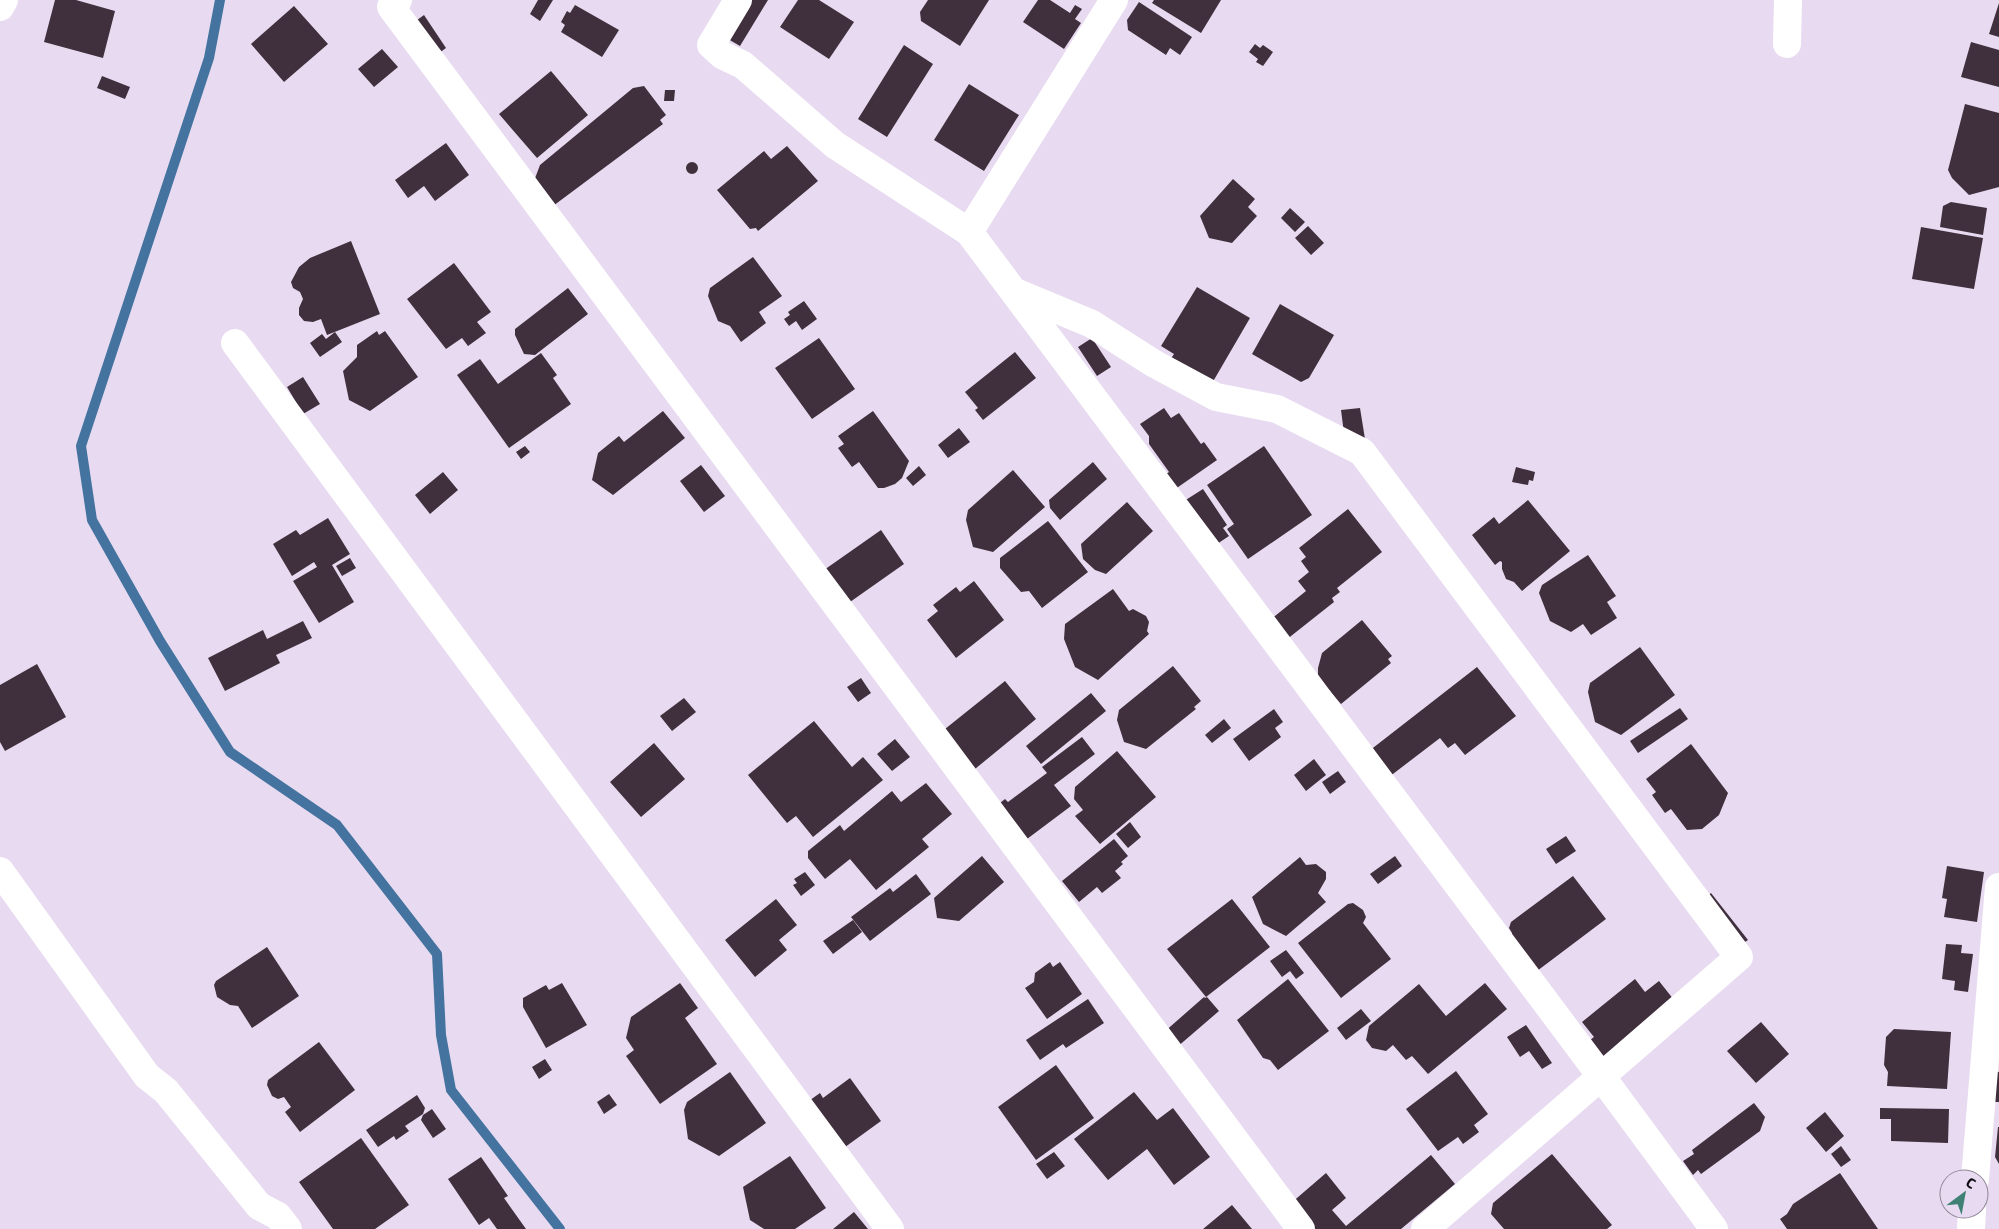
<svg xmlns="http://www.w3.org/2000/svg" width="1999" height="1229" font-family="'Exo 2',sans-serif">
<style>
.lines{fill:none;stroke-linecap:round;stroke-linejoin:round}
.stream{stroke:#44739f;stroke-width:10}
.building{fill:#402f3c}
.minor{stroke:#fff;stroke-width:28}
</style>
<rect width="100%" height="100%" fill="#e8dbf1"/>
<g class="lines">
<path class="stream" d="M220,0L209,58L81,446L92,520L160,641L230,752L337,825L437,954L441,1035L451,1090L560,1229"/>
</g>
<path class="building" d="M55,0H76L115,11L103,58L44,42Z
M538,0H553L540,21L530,14Z
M752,0H768L740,46L728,39Z
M798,0H819L854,22L829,59L780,27Z
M928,0H989L960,46L921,21L920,12Z
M1038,0H1050L1070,13L1075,5L1082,9L1075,19L1081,23L1064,49L1023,22Z
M1154,0H1221L1201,33L1152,3Z
M1139,2L1192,37L1180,55L1170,48L1166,55L1128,30L1127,20Z
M1999,3V37L1989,34Z
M575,5L619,30L602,57L561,32L565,25L561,22L567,11L570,13Z
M294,6L328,44L284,82L251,44Z
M424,15L446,48L435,56L413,23Z
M1971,42L1999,50V87L1961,77Z
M1255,44L1260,48L1263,45L1273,52L1263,66L1256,62L1258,59L1249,52Z
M904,45L933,64L887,137L858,119Z
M382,49L398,67L374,87L358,69Z
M551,71L588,115L537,158L499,114Z
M102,76L130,87L125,99L97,88Z
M969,84L1019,115L984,171L934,140Z
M644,86L666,115L660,120L663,124L553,206L534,181L540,165L633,88Z
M665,90H675L674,101H664Z
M1965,104L1999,113V187L1969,195L1952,178L1948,170Z
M446,143L469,175L435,201L424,186L408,198L395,180Z
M787,146L818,181L758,231L756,228L750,229L717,190L764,151L771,159Z
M686 168a6 6 0 1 1 12 0a6 6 0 1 1-12 0Z
M1233,179L1255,199L1248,207L1257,216L1232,243L1209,238L1200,216Z
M1951,202L1987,208L1983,235L1940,227L1943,206Z
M1290,208L1305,222L1295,232L1281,218Z
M1308,226L1324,243L1311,255L1295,238Z
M1921,227L1983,238L1974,289L1912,279Z
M351,241L380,314L327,335L321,319L313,322L304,321L299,315V308L303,299L300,292L293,288L291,282L299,267L310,258Z
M753,257L782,296L759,312L766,323L741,342L730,326L718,321L708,296L710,288Z
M454,263L491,312L477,322L486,333L468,346L462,338L446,349L407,299Z
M1197,287L1250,318L1211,385L1170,360L1174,354L1161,346Z
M568,288L588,314L535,355L524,354L515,335V329Z
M804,301L817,319L802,330L796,321L789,326L784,319L790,315L788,312Z
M1280,304L1334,335L1309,378L1301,382L1252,354Z
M377,331L379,335L385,331L418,377L370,411L349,400L343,371L357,357V345Z
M335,332L342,342L320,357L310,343L322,334L326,339Z
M819,338L855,389L812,419L775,368Z
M1092,338L1111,367L1097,376L1078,347Z
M1015,352L1036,378L983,420L975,410L978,408L965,392Z
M541,353L557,375L553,378L571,404L509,448L457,375L480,359L498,384Z
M303,377L320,404L303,414L287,387Z
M1164,408L1171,418L1179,413L1201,444L1204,442L1217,460L1171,492L1162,477L1169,472L1149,444V436L1140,424Z
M1360,408L1365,439L1345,441L1341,410Z
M663,411L685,438L613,495L592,480L598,453L619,436L624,442Z
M873,411L909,461L902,478L895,484L884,488H878L859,462L852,467L838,448L844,444L838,436Z
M959,428L970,442L948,458L938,445Z
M525,446L530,452L521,459L516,452Z
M1264,446L1312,515L1248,559L1227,529L1234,524L1207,485Z
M1093,462L1107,479L1060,520L1050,508L1049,500Z
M701,465L725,496L704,512L680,481Z
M919,466L926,475L913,486L906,478Z
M1516,467L1535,472L1533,481L1529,480L1528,485L1512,482Z
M1013,470L1045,507L993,552L973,547L966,520L968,510Z
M443,472L458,490L430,514L415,495Z
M1203,489L1227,525L1223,528L1229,536L1211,548L1181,503Z
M1528,500L1570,551L1522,591L1514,582L1506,579L1502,569V562L1500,561L1495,565L1472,535L1494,517L1499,524Z
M1127,502L1153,531L1106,574L1095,570L1083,559L1081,544Z
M1348,509L1382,552L1337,588L1340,592L1332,598L1334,602L1286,640L1270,620L1306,591L1298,581L1309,572L1301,561L1306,557L1299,548Z
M328,518L350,554L332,565L354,602L319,623L293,581L317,567L314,562L292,576L273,544L296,530L300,535Z
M1048,521L1088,572L1042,608L1029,591L1021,592L1000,568V558Z
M881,530L904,564L850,602L824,570Z
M1588,555L1616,596L1607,602L1617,618L1591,635L1583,624L1571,632L1550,621L1539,593L1542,585Z
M350,558L356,568L342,576L336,566Z
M974,581L1004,620L956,658L927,620L938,611L933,605L956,587L960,592Z
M1113,589L1129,611L1133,609L1146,616L1149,622L1147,631L1149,634L1098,680L1075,667L1064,639L1065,624Z
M1362,620L1392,656L1388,659L1391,663L1341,704L1329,690L1323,687L1318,675V668L1322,653Z
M303,621L312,638L276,655L280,663L225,691L208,658L263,630L267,639Z
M1640,647L1675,695L1621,735L1595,722L1588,692L1590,683Z
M37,664L66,717L5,751L0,742V685Z
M1173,666L1201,701L1194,707L1196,709L1146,749L1124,742L1117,720L1119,710Z
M1477,667L1516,716L1465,755L1455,743L1448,748L1440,738L1389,777L1369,751Z
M861,678L871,693L858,702L847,687Z
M1005,681L1036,719L975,769L956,756L945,729Z
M1091,693L1106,711L1041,764L1026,746Z
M684,698L696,712L672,731L660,716Z
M1680,708L1688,719L1638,753L1630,741Z
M1274,709L1283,722L1275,728L1281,737L1249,761L1233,739Z
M1224,719L1231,728L1212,743L1205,735Z
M814,721L852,767L863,757L883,780L813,837L796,816L787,823L748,775Z
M1082,737L1095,754L1054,785L1071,806L1023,842L995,807L1005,799L1008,802L1047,773L1042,767Z
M895,739L910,757L892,771L877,754Z
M654,743L685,779L641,817L610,782Z
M1691,744L1728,793L1719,815L1702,829L1687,830L1671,809L1665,813L1652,795L1656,792L1646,779Z
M1117,751L1156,797L1100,844L1075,816L1083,810L1074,799L1075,787Z
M1314,759L1326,775L1306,791L1294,775Z
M1338,771L1346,782L1330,794L1322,782Z
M926,783L952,814L922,839L929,847L876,890L850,859L825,879L808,858V851L840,825L844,831L892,791L901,802Z
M1130,822L1141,837L1128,848L1116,834Z
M1566,836L1576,851L1556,864L1546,849Z
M1114,839L1128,856L1121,862L1123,864L1115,871L1121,878L1102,893L1097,887L1079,902L1062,881Z
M982,856L1004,882L959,921L937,918L934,898Z
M1395,856L1402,866L1378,884L1370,874Z
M1300,857L1306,865L1316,864L1326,872V879L1318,893L1326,902L1286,936L1263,924L1252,897Z
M1947,866L1984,872L1977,922L1944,917L1947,899L1942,898Z
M805,872L815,885L801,896L793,885L797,883L794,879Z
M916,874L931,894L870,941L851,917L890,888L893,892Z
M1573,876L1606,919L1537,971L1513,955L1512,933L1509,928L1511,922Z
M1711,893L1748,940L1736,948L1701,902Z
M776,899L797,925L779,940L787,950L755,977L725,940Z
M1232,899L1270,947L1206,997L1167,949Z
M1353,903L1363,910L1366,917L1363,923L1391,959L1341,998L1298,943L1348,904Z
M853,920L862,932L833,954L823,941Z
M1946,944L1962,945L1961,953L1973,954L1968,992L1954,990L1955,981L1942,979Z
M267,947L299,996L252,1028L238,1006L230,1005L217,997L214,985L216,981Z
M1286,950L1304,973L1296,979L1290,971L1282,977L1270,961Z
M1050,962L1053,967L1060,962L1082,994L1047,1019L1025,988L1034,982L1035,973Z
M1288,979L1329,1031L1278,1070L1270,1060L1263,1058L1237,1020Z
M1635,979L1645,992L1659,981L1678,1005L1607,1062L1586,1043L1594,1037L1582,1022Z
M562,983L587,1025L546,1048L523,1007V998L546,985L549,990Z
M680,983L698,1008L685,1018L717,1064L660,1104L626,1056L634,1050L626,1038L631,1017Z
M1485,983L1507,1009L1428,1074L1412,1056L1406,1060L1393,1045L1386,1051L1372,1048L1366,1040L1369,1026L1419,984L1446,1016Z
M1204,997L1205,998L1207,997L1219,1011L1176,1048L1163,1033Z
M1088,999L1104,1023L1066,1048L1063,1044L1040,1060L1026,1040Z
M1361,1009L1371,1021L1346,1040L1337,1028Z
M1761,1022L1789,1054L1756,1083L1727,1051Z
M1526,1025L1552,1063L1542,1069L1529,1051L1520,1057L1507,1037Z
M1894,1029L1951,1032L1947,1089L1887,1086L1888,1072L1884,1065L1886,1037Z
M319,1042L355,1090L300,1132L285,1112L291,1107L284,1097L278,1099L272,1096L267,1085L268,1080Z
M545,1059L552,1070L539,1079L532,1067Z
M1056,1065L1094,1118L1036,1160L998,1107Z
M1456,1071L1488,1114L1474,1125L1479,1132L1463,1144L1458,1137L1438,1151L1406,1109Z
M1995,1071L1999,1072V1102H1993Z
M730,1072L766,1123L719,1156L688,1139L684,1110L687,1102Z
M850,1078L881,1121L841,1150L806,1103L820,1093L823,1098Z
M1134,1092L1157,1120L1173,1108L1210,1157L1174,1185L1147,1149L1108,1180L1074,1139Z
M609,1094L617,1105L604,1114L597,1102Z
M417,1095L425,1108L423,1114L405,1126L409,1131L396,1140L394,1136L378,1147L366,1130Z
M1754,1103L1765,1117L1760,1131L1701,1174L1698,1170L1693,1175L1683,1161L1694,1154L1692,1150Z
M1880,1108L1949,1109L1948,1143L1891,1141V1119H1880Z
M432,1109L446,1129L433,1138L421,1120L423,1115Z
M1825,1112L1844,1136L1826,1152L1806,1128Z
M1998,1127H1999V1164L1995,1157Z
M361,1138L409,1205L375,1229H333L299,1182Z
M1841,1146L1851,1160L1841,1167L1831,1154Z
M1054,1152L1065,1166L1047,1179L1036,1164Z
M1552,1154L1612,1225L1607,1229H1504L1491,1214L1493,1203Z
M1431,1155L1455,1184L1401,1229H1311L1290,1204L1326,1173L1346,1198L1332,1210L1346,1226Z
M790,1156L826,1208L795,1229H764L750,1220L743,1187Z
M481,1157L508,1196L504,1198L526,1229H497L489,1218L479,1225L448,1179Z
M1840,1173L1878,1229H1787L1780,1219L1787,1214L1793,1204Z
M1232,1205L1252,1229H1203Z
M854,1212L868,1229H833Z"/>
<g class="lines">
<path class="minor" d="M398,0L391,7L1301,1229
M738,0L711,45L722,55L743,65L835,145L969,232L1601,1076L1714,1229
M0,7L4,0
M1787,44L1788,0
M969,232L1114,0
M1015,292L1092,324L1153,363L1216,397L1277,409L1362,452L1739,957L1425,1229
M235,343L890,1229
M0,871L147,1076L166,1091L259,1206L278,1216L288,1229
M1975,1179L1999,887
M1971,1229L1972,1209"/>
</g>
<g transform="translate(1964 1194) rotate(32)"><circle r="24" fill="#e8dbf1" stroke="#918797"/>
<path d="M0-4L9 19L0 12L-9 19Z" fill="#3f8275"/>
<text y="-8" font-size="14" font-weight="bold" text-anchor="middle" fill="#0e0a11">С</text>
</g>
</svg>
